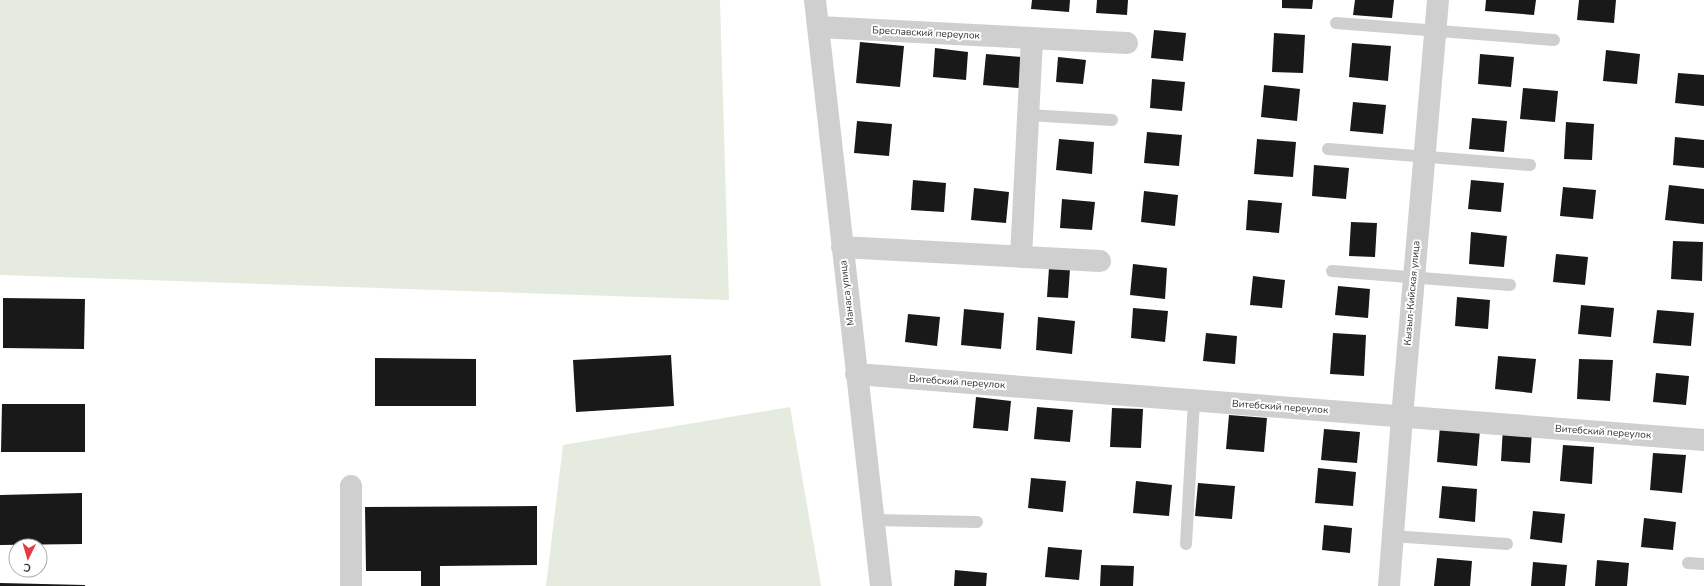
<svg xmlns="http://www.w3.org/2000/svg" width="1704" height="586" font-family="'Nunito Sans',sans-serif">
<style>
.green{fill:#e5ebdf}
.building{fill:#191919}
.lines{fill:none;stroke-linecap:round;stroke-linejoin:round}
.service{stroke:#cfcfcf;stroke-width:12}
.minor{stroke:#cfcfcf;stroke-width:22}
.labels{text-anchor:middle;dominant-baseline:central;stroke-width:4;stroke-linejoin:round;paint-order:stroke}
.street-label{font-size:10px;fill:#323232;stroke:#fff}
</style>
<rect width="100%" height="100%" fill="#fff"/>
<path class="green" d="M0,0H720L729,300L0,275Z
M790,407L821,586H546L563,445Z"/>
<path class="building" d="M1032,0H1070L1069,12L1031,9Z
M1097,0H1128L1127,15L1096,13Z
M1282,0H1313L1312,9L1282,8Z
M1355,0H1394L1392,18L1353,15Z
M1486,0H1536L1534,15L1485,11Z
M1579,0H1616L1614,23L1577,20Z
M1154,30L1186,33L1183,61L1151,58Z
M1274,33L1305,35L1303,73L1272,72Z
M860,42L904,46L900,87L856,83Z
M1352,43L1391,46L1388,81L1349,77Z
M935,48L968,52L966,80L933,77Z
M1606,50L1640,54L1637,84L1603,81Z
M986,54L1021,57L1019,88L983,85Z
M1480,54L1514,57L1511,87L1478,84Z
M1058,57L1086,60L1083,84L1056,82Z
M1678,73L1704,75V106L1675,103Z
M1152,79L1185,82L1182,111L1150,108Z
M1264,85L1300,89L1297,121L1261,117Z
M1523,88L1558,91L1555,122L1520,119Z
M1353,102L1386,105L1383,134L1350,131Z
M1472,118L1507,121L1504,152L1469,149Z
M857,121L892,124L889,156L854,153Z
M1566,122L1594,124L1592,160L1564,159Z
M1147,132L1182,135L1179,166L1144,163Z
M1675,137L1704,140V168L1673,165Z
M1059,139L1094,142L1092,174L1056,170Z
M1257,139L1296,142L1293,177L1254,174Z
M1314,165L1349,168L1346,199L1312,196Z
M913,180L946,183L944,212L911,210Z
M1471,180L1504,183L1501,212L1468,209Z
M1669,185L1704,189V224L1665,220Z
M1563,187L1596,190L1593,219L1560,216Z
M974,188L1009,192L1006,223L971,220Z
M1144,191L1178,195L1175,226L1141,222Z
M1062,199L1095,202L1092,230L1060,228Z
M1248,200L1282,203L1279,233L1246,230Z
M1351,222L1377,223L1375,257L1349,256Z
M1471,232L1507,236L1504,267L1469,264Z
M1673,241L1703,242L1702,281L1671,279Z
M1556,254L1588,257L1585,285L1553,282Z
M1133,264L1167,268L1165,299L1130,295Z
M1049,268L1070,269L1068,298L1047,297Z
M1253,276L1285,280L1282,308L1250,305Z
M1338,286L1370,289L1368,318L1335,315Z
M1457,297L1490,300L1488,329L1455,326Z
M3,298L85,299L84,349L3,348Z
M1581,305L1614,308L1611,337L1578,334Z
M1133,308L1168,311L1165,342L1131,338Z
M964,309L1004,313L1001,349L961,345Z
M1657,310L1694,313L1691,346L1653,343Z
M908,314L940,317L937,346L905,342Z
M1038,317L1075,321L1072,354L1036,350Z
M1206,333L1237,336L1235,364L1203,361Z
M1333,333L1366,335L1364,376L1330,374Z
M671,355L674,406L576,412L573,360Z
M1498,356L1536,359L1532,393L1495,389Z
M375,358L476,359V406H375Z
M1579,359L1613,360L1610,401L1577,399Z
M1656,373L1689,376L1686,405L1653,402Z
M976,397L1011,401L1008,431L973,428Z
M2,404H85V452H1Z
M1037,407L1073,410L1070,442L1034,439Z
M1112,408L1143,409L1141,448L1110,447Z
M1229,415L1267,418L1264,452L1226,449Z
M1440,426L1480,430L1477,466L1437,462Z
M1503,427L1532,430L1530,463L1501,461Z
M1324,429L1360,432L1357,463L1321,460Z
M1563,445L1594,447L1592,484L1560,481Z
M1653,453L1686,455L1682,493L1650,490Z
M1318,468L1356,472L1353,506L1315,503Z
M1031,478L1066,481L1063,512L1028,508Z
M1136,481L1172,485L1169,516L1133,513Z
M1198,483L1235,486L1232,519L1195,516Z
M1442,486L1477,489L1475,522L1439,518Z
M82,493V544L0,545V495Z
M537,506V565L440,566V586H421V571H366L365,507Z
M1533,511L1565,514L1562,543L1530,539Z
M1644,518L1676,522L1673,550L1641,547Z
M1324,525L1352,528L1350,553L1322,550Z
M1048,547L1082,550L1079,580L1045,577Z
M1437,558L1472,561L1470,586H1434Z
M1597,560L1629,563L1627,586H1595Z
M1533,562L1567,565L1565,586H1531Z
M1101,565L1134,566L1133,586H1100Z
M955,570L987,573L986,586H954Z
M0,583L85,585V586H0Z"/>
<g class="lines">
<path class="service" d="M1336,23L1554,40
M1028,115L1112,120
M1328,149L1530,165
M1332,271L1510,285
M873,520L977,522
M1392,536L1507,544
M1186,544L1194,401
M1688,563L1704,564"/>
<path class="minor" d="M815,0L881,586
M819,27L1127,43
M842,247L1100,261
M1021,257L1032,39
M856,374L1704,440
M351,586V486
M1389,586L1402,417L1438,0"/>
</g>
<g class="labels">
<g class="street-label">
<text transform="translate(926 33) rotate(3)">Бреславский переулок</text>
<text transform="translate(847 293) rotate(-97)">Манаса улица</text>
<text transform="translate(1412 293) rotate(-85)">Кызыл-Кийская улица</text>
<text transform="translate(957 382) rotate(4)">Витебский переулок</text>
<text transform="translate(1280 407) rotate(4)">Витебский переулок</text>
<text transform="translate(1603 432) rotate(4)">Витебский переулок</text>
</g>
</g>
<g transform="translate(28 558) rotate(185)"><circle r="19" fill="#ffffff" stroke="#adadad"/>
<path d="M0-3L7 15L0 10L-7 15Z" fill="#e23c45"/>
<text y="-6" font-size="11" font-weight="bold" text-anchor="middle" fill="#323232">С</text>
</g>
</svg>
